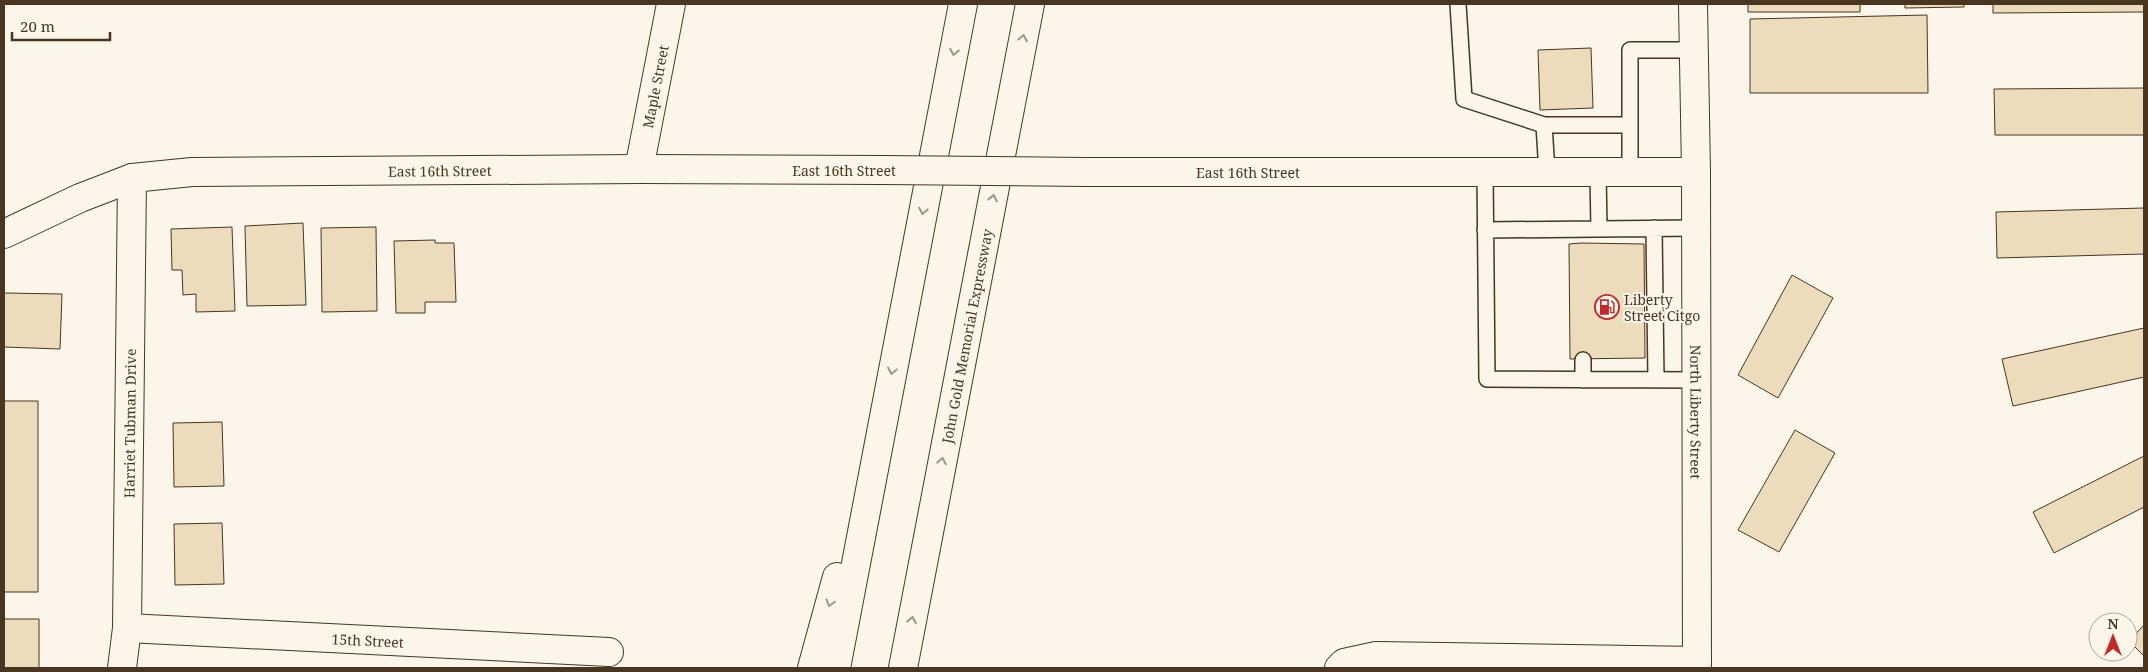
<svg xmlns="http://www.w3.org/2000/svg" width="2148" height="672" font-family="'Noto Serif',serif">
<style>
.building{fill:#ecdcbc;stroke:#4a3520}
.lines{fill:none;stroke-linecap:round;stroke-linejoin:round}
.lane-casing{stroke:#4a3520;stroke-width:18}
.street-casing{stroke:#4a3520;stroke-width:30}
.secondary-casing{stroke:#4a3520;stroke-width:30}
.highway-casing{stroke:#4a3520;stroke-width:30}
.lane{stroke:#fbf6e9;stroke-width:15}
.street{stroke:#fbf6e9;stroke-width:28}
.secondary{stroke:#fbf6e9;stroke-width:28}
.highway{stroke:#fbf6e9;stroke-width:28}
.street-bridge-casing{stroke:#4a3520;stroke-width:30;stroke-linecap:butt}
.street-bridge{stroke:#fbf6e9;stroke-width:28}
.oneway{stroke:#a29684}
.labels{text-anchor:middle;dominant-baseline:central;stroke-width:4;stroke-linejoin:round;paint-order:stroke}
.street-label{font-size:14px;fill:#4a3520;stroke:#fbf6e9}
.poi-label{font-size:14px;fill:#4a3520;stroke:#fbf6e9;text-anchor:start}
</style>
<rect width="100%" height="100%" fill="#fbf6e9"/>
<path class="building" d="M1748,4H1860V12H1748Z
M1905,4H1964V7L1905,8Z
M1993,4H2144V12L1993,13Z
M1927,15L1928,93H1750V19Z
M1591,48L1593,108L1540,110L1538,50Z
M2144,88V135H1995L1994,89Z
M2144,208V254L1997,258L1996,212Z
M303,223L306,305L247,306L245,226Z
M232,227L235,311L196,312V294L183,295L182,270H172L171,229Z
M376,227L377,311L322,312L321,228Z
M435,240V243H454L456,302H425V313H396L394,241Z
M1581,243L1644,244L1645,358L1570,359L1569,244Z
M1792,275L1833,298L1778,398L1738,375Z
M4,293L62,294L60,349L4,347Z
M2144,328V377L2013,406L2002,359Z
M4,401H38V592H4Z
M222,422L224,486L174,487L173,423Z
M1795,430L1835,453L1779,552L1738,530Z
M2144,456V507L2054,553L2033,512Z
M222,523L224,584L175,585L174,524Z
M4,619H39V668H4Z
M2144,625V656L2129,641Z"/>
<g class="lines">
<defs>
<path id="lane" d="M1458,4L1464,99L1544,125L1547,172
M1544,125H1630
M1485,172L1487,379L1696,380
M1598,172L1599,229
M1630,172V50H1694
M1654,228L1656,380
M1485,230L1696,228
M1583,360V380"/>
<g id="street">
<path id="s1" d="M639,169L671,4"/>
<path id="s2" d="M1086,172H1696"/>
<path id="s3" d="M4,234L80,198L132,178L192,172L639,169L883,170"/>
<path id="s4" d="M127,628L609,652"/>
<path id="s5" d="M122,668L127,628L132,178"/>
<path d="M1339,668L1344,663L1376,656L1697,661"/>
</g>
<g id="secondary">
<path id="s6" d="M1693,4L1696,172L1697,668"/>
</g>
<g id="highway">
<path d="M812,668L837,577"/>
<path d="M836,668L963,4"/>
<path id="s7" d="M903,668L1030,4"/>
</g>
</defs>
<use href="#lane" class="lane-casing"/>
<use href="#street" class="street-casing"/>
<use href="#secondary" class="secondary-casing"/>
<use href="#highway" class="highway-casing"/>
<use href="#lane" class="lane"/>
<use href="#street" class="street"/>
<use href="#secondary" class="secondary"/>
<use href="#highway" class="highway"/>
<defs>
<path id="street-bridge" d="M883,170L1086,172"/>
</defs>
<use href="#street-bridge" class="street-bridge-casing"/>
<use href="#street-bridge" class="street-bridge"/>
</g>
<defs><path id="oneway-chevron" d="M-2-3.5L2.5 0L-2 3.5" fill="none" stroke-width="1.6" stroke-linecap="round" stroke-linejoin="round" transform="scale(1.25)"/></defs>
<g class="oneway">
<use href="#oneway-chevron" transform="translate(1023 38) rotate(-79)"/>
<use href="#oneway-chevron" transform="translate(954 52) rotate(101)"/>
<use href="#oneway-chevron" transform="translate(993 198) rotate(-79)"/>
<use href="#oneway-chevron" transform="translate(923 211) rotate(101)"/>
<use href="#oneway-chevron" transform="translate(892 371) rotate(101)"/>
<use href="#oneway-chevron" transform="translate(942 461) rotate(-79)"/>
<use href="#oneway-chevron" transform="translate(830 603) rotate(106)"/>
<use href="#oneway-chevron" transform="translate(912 620) rotate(-79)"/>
</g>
<defs>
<symbol id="fuel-ring" viewBox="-11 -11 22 22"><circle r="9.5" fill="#fbf6e9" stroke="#c62828" stroke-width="1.5"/><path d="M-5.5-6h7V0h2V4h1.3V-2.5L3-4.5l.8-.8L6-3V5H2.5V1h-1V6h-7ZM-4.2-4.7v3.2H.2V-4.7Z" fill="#c62828"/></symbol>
</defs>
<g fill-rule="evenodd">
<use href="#fuel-ring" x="1593" y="293" width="28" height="28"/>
</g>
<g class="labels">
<g class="street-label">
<text stroke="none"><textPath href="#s1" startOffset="84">Maple Street</textPath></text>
<text stroke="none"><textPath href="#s3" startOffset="448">East 16th Street</textPath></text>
<text x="844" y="170">East 16th Street</text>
<text stroke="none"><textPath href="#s2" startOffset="162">East 16th Street</textPath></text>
<text stroke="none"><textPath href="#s7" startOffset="338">John Gold Memorial Expressway</textPath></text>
<text stroke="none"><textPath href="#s6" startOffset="408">North Liberty Street</textPath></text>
<text stroke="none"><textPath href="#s5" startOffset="245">Harriet Tubman Drive</textPath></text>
<text stroke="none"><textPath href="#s4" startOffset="241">15th Street</textPath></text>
</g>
<g class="poi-label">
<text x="1624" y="299">Liberty<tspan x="1624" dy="16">Street Citgo</tspan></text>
</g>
</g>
<rect width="2148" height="672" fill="none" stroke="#4a3520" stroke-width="10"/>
<g transform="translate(2113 637)"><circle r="24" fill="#fbf6e9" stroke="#b4a999"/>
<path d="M0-4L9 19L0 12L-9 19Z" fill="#c62828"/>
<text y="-8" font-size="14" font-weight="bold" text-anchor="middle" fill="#4a3520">N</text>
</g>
<path d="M12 32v8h98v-8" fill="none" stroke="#4a3520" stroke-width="2.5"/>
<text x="20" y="32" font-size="15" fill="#4a3520" stroke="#fbf6e9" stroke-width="4" paint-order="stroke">20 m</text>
</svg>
